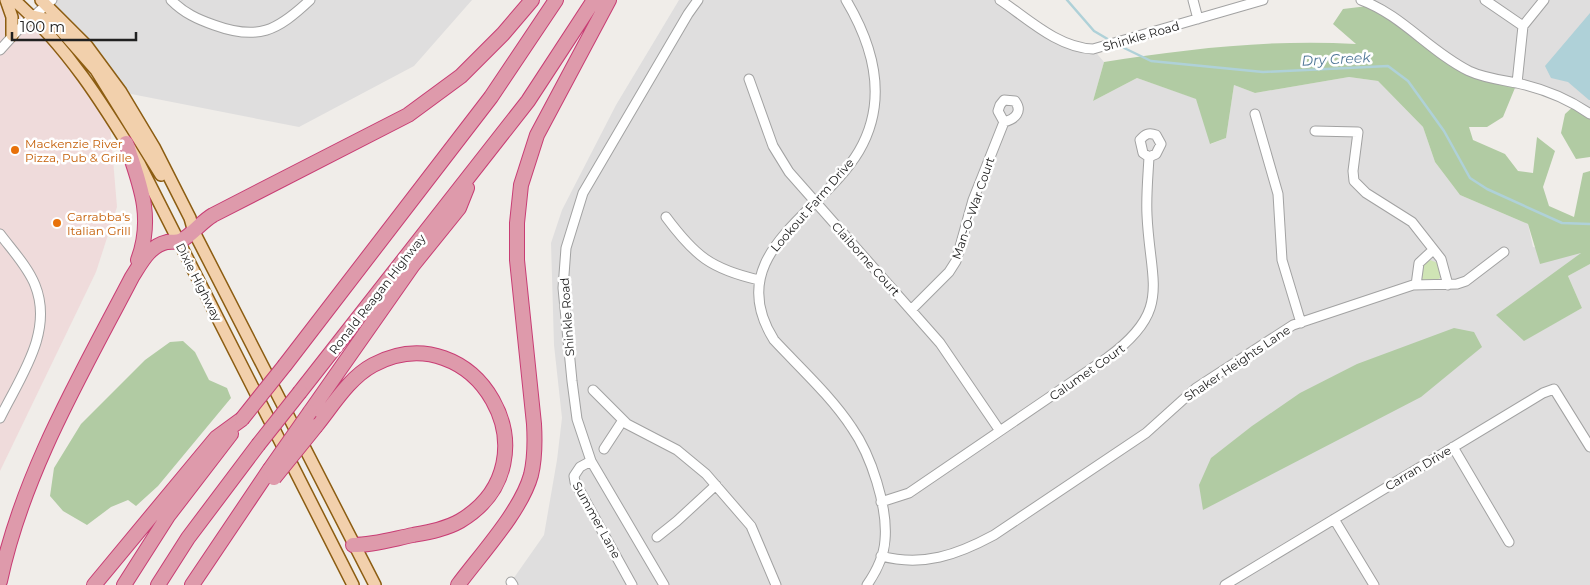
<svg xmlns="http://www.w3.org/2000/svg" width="1590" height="585" font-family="Montserrat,sans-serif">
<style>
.residential{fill:#dfdede}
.commercial{fill:#efdbdb}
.grass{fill:#cfe4b5}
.forest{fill:#b1cba3}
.water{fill:#afd1d8}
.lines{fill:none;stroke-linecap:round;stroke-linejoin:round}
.stream{stroke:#afd1d8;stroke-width:2.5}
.minor-casing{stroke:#a2a2a2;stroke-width:11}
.major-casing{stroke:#8c5d12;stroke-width:14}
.highway-casing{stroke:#c83d74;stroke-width:16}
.minor{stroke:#fff;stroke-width:9}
.major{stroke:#f2d0ac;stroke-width:11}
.highway{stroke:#de9aab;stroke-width:14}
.highway-bridge-casing{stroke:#c83d74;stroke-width:16;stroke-linecap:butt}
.highway-bridge{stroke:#de9aab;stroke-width:14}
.food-dot{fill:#e8710a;stroke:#fff;stroke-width:2}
.labels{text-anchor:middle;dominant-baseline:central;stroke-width:5;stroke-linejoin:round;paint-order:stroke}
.street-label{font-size:12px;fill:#212121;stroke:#fff}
.food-label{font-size:12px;fill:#c56008;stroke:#fff;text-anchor:start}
.water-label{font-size:14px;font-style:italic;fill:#517898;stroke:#fff}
</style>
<rect width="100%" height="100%" fill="#f0ede9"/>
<path class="residential" d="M41,0H472L414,66L299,127L121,92Z
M679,0H1000L1062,42L1093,49L1104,62L1093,101L1137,78L1197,99L1211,144L1226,138L1234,85L1255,93L1349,77L1378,81L1423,127L1435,162L1460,195L1528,224L1533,247L1583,252L1524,340L1582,308L1568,276L1590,264V585H513L511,582L544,535L557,460L562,418L554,345L551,243L562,210L616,105Z
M1361,0H1590V114L1576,104L1476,74Z"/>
<path class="commercial" d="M0,0H14L109,112L117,207L96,272L0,471Z"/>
<path class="grass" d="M1430,260L1438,263L1441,277L1436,281L1420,280L1422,266Z"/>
<path class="forest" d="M1376,5L1468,70L1517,83L1503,117L1487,127H1469L1473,140L1505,154L1518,171L1533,173L1537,137L1555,151L1543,187L1549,206L1574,217L1583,173L1590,171V264L1568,276L1582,308L1524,341L1496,315L1581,253L1540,264L1528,224L1460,195L1435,162L1423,127L1378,81L1349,77L1255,93L1234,85L1226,138L1210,144L1196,99L1137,78L1093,101L1104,62C1187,49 1271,39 1356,44L1333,24L1343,9Z
M1576,104L1590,114V157L1576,159L1561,133L1565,114Z
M1454,328L1474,332L1482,347L1421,397L1203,510L1199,485L1211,458L1252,426L1300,393L1357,364Z
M183,341L195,352L209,380L227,388L231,398L158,486L136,506L128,500L111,507L87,525L63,511L50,496L54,468L81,424L145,360L170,342Z"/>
<path class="water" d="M1590,13V100H1589L1568,82L1551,78L1545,66Z"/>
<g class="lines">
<path class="stream" d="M1067,0L1094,31L1111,41
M1118,45L1151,61L1263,72L1388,66L1408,81L1444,131L1470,178L1487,189L1562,223L1590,224"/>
<defs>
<path id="minor" d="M171,0C184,13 197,19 214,25C258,41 277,31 310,0
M846,0C874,47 888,101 859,151C822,214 720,254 774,340C800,368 831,396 852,428C871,455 888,507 885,540C884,556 876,572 867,585
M1000,0C1027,18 1058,48 1093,49L1263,0
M1193,0L1198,19
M1361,0C1402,15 1429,51 1469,71C1484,78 1501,80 1517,83C1544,89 1567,98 1590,114
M1485,0L1523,26
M0,50L18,30L52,0
M749,79L773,146L789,172L940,343L1000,431
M1517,83L1523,26L1544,0
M1255,114L1278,194L1282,260L1301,323
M1315,131L1358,132L1353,171L1354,181L1366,193L1412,222L1441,259L1448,285
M666,217C695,256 711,269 759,280
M0,234C12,250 28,267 35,285C54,332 20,377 0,418
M1416,285L1419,263L1433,250
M911,310L949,272L956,261L973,200L1004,122C1015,119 1023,112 1015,101L1004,100L1000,105L998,111L1004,122
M593,390L627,424L677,450L706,474L751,526L776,585
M1453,447L1509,542
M604,449L623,420
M591,461L580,467L574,476L575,482L632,585
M881,502L909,493L1107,358C1173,310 1150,284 1147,215C1146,196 1148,176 1149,157L1156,154L1161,144L1156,135C1149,132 1145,134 1140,140L1143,153L1149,157
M1334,519L1374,585
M657,537L677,521L716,485
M881,556C923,567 957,555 994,535L1146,433L1196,388L1293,325L1413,285L1457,284L1466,281L1504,252
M511,582L513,585
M664,585L591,461L577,419L572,381L563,288L566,248L583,193L688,14L698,0
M1225,585L1543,393L1554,389L1590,447"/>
<path id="major" d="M6,0L12,17V35
M14,0C67,46 103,104 139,163L353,585
M41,0L87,46L121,92L154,147L190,218L194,232L375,585
M33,16L46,19L59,28L96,70L161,175"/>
<path id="highway" d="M126,143C140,184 154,217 138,260
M285,365L491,97L556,0
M300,392L528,101L594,0
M310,412L413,265L459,208L467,188
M316,426C333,405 349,378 373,365C475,311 561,461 460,521C446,529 429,532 413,535C393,539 374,545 353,545
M0,581C23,473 81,375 132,277C141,263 149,246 167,242C173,241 177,243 182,240C194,233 201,222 213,215L408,115L461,76L503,34L532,0
M94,585L216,438L242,419
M124,585L168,516L231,434
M158,585L188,538L258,445
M192,585L270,469
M458,585C481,554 521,511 531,475C535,458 535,441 534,424L517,260V223L521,185L537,135L609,0"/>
</defs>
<use href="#minor" class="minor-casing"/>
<use href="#major" class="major-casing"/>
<use href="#highway" class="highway-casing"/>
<use href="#minor" class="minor"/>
<use href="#major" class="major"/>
<use href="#highway" class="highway"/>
<defs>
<path id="highway-bridge" d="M242,419L285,365
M258,445L300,392
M270,469L310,412
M274,478L316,426"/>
</defs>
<use href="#highway-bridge" class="highway-bridge-casing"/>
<use href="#highway-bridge" class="highway-bridge"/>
</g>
<g class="food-dot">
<circle cx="15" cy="150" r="5"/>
<circle cx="57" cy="223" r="5"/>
</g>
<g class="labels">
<g class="street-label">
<text transform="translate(1141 36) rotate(-16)">Shinkle Road</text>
<text transform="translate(812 205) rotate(-49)">Lookout Farm Drive</text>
<text transform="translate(973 208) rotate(-71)">Man-O-War Court</text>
<text transform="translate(866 259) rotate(48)">Claiborne Court</text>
<text transform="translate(199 282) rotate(63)">Dixie Highway</text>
<text transform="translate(377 294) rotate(-52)">Ronald Reagan Highway</text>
<text transform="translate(567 317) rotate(-94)">Shinkle Road</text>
<text transform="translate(1237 363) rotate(-34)">Shaker Heights Lane</text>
<text transform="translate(1087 372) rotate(-35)">Calumet Court</text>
<text transform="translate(1418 468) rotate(-31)">Carran Drive</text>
<text transform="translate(597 520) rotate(61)">Summer Lane</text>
</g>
<g class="food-label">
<text x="25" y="143">Mackenzie River<tspan x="25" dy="14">Pizza, Pub &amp; Grille</tspan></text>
<text x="67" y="216">Carrabba's<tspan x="67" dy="14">Italian Grill</tspan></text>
</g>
<g class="water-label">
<text transform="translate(1336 59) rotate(-3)">Dry Creek</text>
</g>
</g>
<path d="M12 32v8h124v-8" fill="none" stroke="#212121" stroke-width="2.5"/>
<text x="20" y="32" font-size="15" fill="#212121" stroke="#ffffff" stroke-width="4" paint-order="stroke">100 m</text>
</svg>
